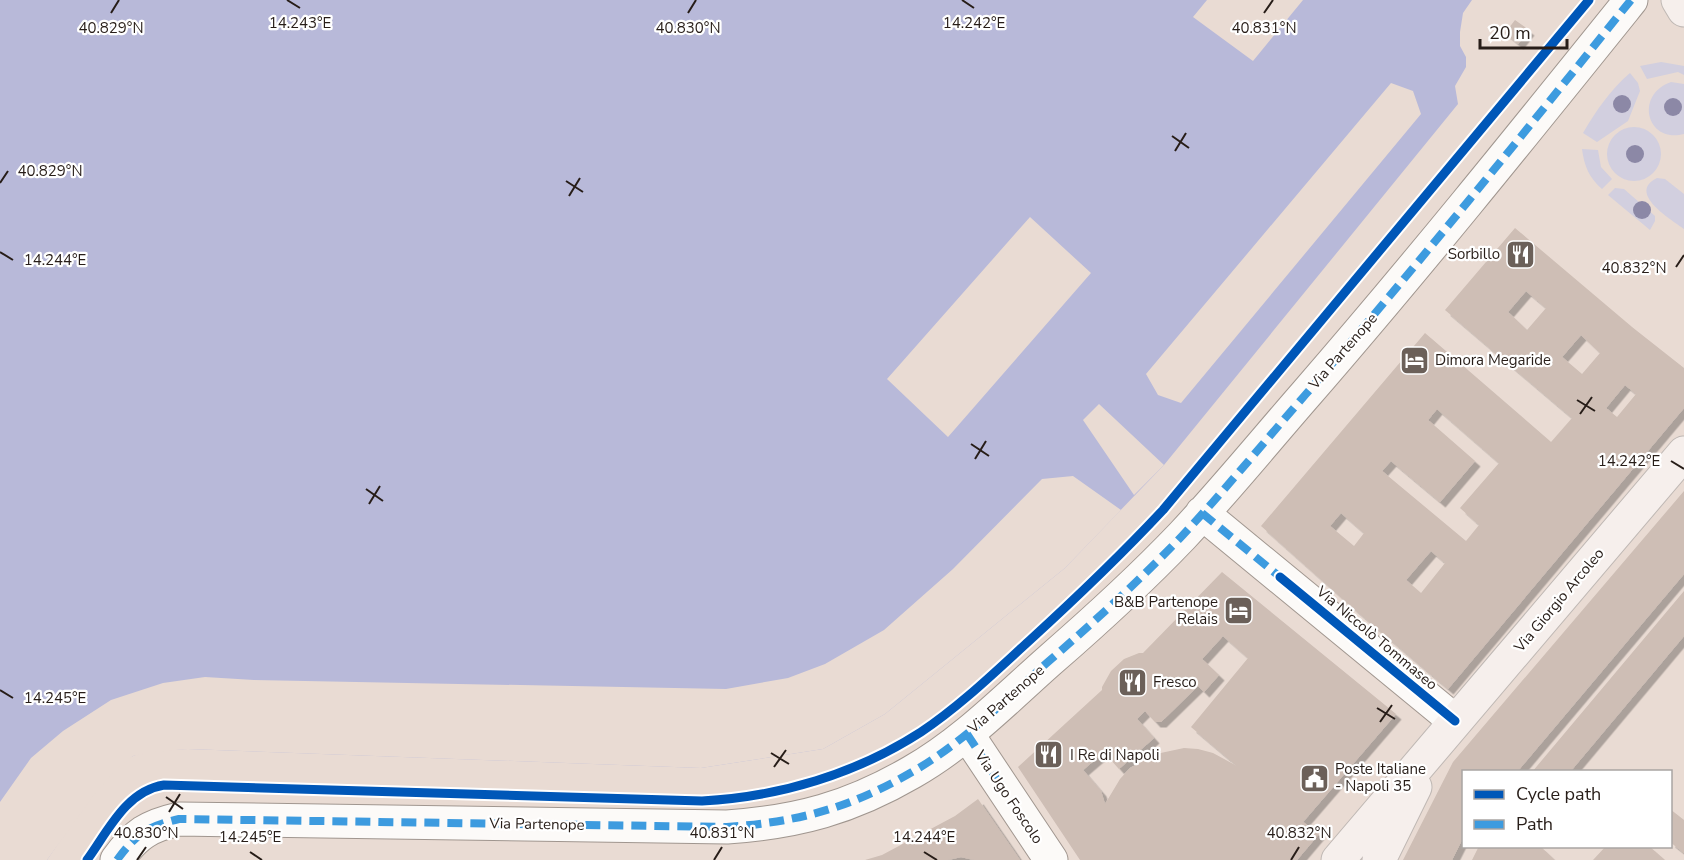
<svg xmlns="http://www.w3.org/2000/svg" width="1684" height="860" font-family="'Nunito Sans',sans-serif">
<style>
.green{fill:#d2cfdf}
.water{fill:#b8b9d9}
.pier{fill:#e9dbd3}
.building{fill:#cebeb5;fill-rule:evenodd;filter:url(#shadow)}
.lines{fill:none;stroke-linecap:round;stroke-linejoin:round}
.minor-casing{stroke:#a0968f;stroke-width:35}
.major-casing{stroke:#bfb8b4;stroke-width:35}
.minor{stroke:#fcfaf8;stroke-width:33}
.major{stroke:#f6efec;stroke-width:33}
.quiet{stroke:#3d9bdf;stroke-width:8;stroke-dasharray:15 8;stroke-linecap:butt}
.cycleway-casing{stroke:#fff;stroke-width:13}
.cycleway{stroke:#0057b8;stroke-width:9}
.tree{fill:#8c88a6}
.ticks{fill:none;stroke:#271d18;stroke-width:2}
.labels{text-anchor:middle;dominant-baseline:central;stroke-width:4.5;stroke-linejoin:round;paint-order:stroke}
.poi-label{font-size:15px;fill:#271d18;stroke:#fff;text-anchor:start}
.street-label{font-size:15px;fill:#271d18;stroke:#fff}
.ticks-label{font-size:15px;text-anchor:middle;fill:#271d18;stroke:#fff;stroke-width:4.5;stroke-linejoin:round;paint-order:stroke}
</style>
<defs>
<filter id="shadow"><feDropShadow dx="5.5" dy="5.5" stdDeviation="0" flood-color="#0004"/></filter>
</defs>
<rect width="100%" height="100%" fill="#e9dbd3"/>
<path class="green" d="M1661,62L1684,66V75L1678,72L1647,79L1640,66Z
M1630,73L1638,83L1640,91L1628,121L1597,142L1583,133C1596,111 1610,90 1630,73Z
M1671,82L1684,84V134C1647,144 1634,95 1671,82Z
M1607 154a27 27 0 1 1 54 0a27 27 0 1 1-54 0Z
M1582,149L1598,150L1601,167L1612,179L1602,189C1589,178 1584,165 1582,149Z
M1657,178L1665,179L1684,194V229C1672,220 1626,193 1657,178Z
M1615,188L1624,189L1655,216V221L1650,230L1608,195Z"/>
<path class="water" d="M0,0H1472L1463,13L1460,32V46L1466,57V67L1455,86L1458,104L1164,465L1065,568L885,714L823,749L701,768L188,749C171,750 149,749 133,756C103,770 67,832 47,860H0Z"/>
<path class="pier" d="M1207,0H1303L1253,61L1193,17Z
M1391,83L1413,91L1421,114L1181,403L1158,395L1146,374Z
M1030,217L1091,273L948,437L887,379Z
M1099,404L1164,465L1134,495L1083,420Z
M1073,476L1121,510L1065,568L885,714L823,749L701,768L188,749L152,752L133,756L117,769L96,792L47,860H0V802L31,758L63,731L111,700L163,683L205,677L254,680L726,689L788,678L825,664L884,630L953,569L1042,479Z"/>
<path class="building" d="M1515,20L1529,30L1518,44L1505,33Z
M1515,228L1632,327L1684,368V408L1448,689L1353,608L1261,526L1425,333L1551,442L1572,418L1445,310ZM1526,291L1546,308L1527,330L1508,312ZM1581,335L1600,353L1582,374L1562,357ZM1625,385L1636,394L1617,417L1606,408ZM1437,409L1499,463L1460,508L1479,525L1466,541L1382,471L1391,461L1440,502L1475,461L1428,420ZM1341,513L1364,533L1354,546L1330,526ZM1431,551L1445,563L1421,593L1406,580Z
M1684,491V574L1517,772H1464V836L1452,860H1403L1453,762Z
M1222,572L1396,714L1303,822L1319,834L1297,860H1080L1018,767L1102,690V687L1111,671L1124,659L1139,653H1143ZM1223,636L1248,658L1191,727L1237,766L1213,753L1198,749L1184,748L1156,754L1130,768L1120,779L1105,804L1101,791L1083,770L1104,752L1119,769L1154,738L1137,719L1145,711L1155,722H1161L1198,686L1204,692L1219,675L1202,659Z
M1684,591V636L1570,772H1532Z
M978,799L1020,860H974L961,857L948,860H865L882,855L955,816Z
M1670,809L1684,820V853L1670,842Z
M1479,846H1540L1555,860H1472Z
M1606,846H1649L1665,860H1593Z"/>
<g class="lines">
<defs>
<path id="minor" d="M1202,513L1455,721
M967,734L1051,860
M117,860C136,834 148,826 179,819L727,827C798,822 850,808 912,772C963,743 1005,700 1049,661C1095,621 1140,580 1182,536C1225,490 1265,441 1306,394C1418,265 1524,133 1631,0"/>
<path id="major" d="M1678,0L1684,10
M1338,860L1684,453
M1379,860L1415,787"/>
</defs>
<use href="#minor" class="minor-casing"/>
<use href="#major" class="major-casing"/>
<use href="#minor" class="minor"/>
<use href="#major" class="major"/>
<path class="quiet" d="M1202,513L1280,577
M967,734L1002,787
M117,860C136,834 148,826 179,819L727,827C798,822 850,808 912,772C963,743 1005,700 1049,661C1095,621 1140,580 1182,536C1225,490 1265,441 1306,394C1418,265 1524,133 1631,0"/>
<defs>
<path id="cycleway" d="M1280,577L1455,721
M87,860C108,831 126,791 164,785L702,801C779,797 856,774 921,732C960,706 995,672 1029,641C1075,599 1121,555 1163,510L1589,0"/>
</defs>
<use href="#cycleway" class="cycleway-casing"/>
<use href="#cycleway" class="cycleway"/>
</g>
<g class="tree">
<circle cx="1622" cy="104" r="9"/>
<circle cx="1673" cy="107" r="9"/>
<circle cx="1635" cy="154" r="9"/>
<circle cx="1642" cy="210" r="9"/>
</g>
<path class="ticks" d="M287,0L300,8M962,0L974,8M111,13L119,0M688,13L696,0M1264,13L1273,0M1172,136L1189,148M1175,151L1186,133M566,181L583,192M0,183L8,171M569,196L580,178M0,252L13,260M1676,267L1684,255M1577,400L1595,411M1580,414L1592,397M971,444L989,456M975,459L986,441M1671,461L1684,469M366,489L383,501M369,504L380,486M0,690L13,698M1377,708L1395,719M1380,722L1392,705M771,753L789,764M774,767L786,750M166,797L183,809M169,812L180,794M250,852L262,860M924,852L937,860M137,860L146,847M714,860L722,847M1291,860L1299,847"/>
<defs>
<symbol id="restaurant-square" viewBox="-11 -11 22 22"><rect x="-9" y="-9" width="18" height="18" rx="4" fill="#6b6059" stroke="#fff"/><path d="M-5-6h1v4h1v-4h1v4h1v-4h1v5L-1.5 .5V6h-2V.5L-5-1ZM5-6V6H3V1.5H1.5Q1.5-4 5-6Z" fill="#fff"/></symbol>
<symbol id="hotel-square" viewBox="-11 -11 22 22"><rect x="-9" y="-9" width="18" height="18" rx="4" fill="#6b6059" stroke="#fff"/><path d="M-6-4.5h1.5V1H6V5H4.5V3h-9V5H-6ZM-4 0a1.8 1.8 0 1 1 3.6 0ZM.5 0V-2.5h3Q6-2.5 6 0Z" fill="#fff"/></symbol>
<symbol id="civic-square" viewBox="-11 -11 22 22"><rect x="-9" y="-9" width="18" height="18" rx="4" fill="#6b6059" stroke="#fff"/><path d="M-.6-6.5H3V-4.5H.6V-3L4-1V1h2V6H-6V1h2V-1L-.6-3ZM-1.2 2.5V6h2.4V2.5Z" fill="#fff"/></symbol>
</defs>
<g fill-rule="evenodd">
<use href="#restaurant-square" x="1504" y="238" width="33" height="33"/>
<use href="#hotel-square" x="1398" y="344" width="33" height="33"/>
<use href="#hotel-square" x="1222" y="594" width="33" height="33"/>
<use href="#restaurant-square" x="1116" y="666" width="33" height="33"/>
<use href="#restaurant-square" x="1032" y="738" width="33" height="33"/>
<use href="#civic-square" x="1298" y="762" width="33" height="33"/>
</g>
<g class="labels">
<g class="poi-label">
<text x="1500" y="254" text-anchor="end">Sorbillo</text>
<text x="1435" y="360">Dimora Megaride</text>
<text x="1218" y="602" text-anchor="end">B&amp;B Partenope<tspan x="1218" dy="17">Relais</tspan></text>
<text x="1153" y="682">Fresco</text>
<text x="1070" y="755">I Re di Napoli</text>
<text x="1335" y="769">Poste Italiane<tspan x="1335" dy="17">- Napoli 35</tspan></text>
</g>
<g class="street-label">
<text transform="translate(1343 351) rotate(-49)">Via Partenope</text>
<text transform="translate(1559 600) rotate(-50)">Via Giorgio Arcoleo</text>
<text transform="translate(1377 638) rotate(40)">Via Niccolò Tommaseo</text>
<text transform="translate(1006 699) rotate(-41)">Via Partenope</text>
<text transform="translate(1009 797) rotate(56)">Via Ugo Foscolo</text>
<text transform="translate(537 824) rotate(1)">Via Partenope</text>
</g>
</g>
<g class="ticks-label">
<text x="300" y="28">14.243°E</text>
<text x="974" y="28">14.242°E</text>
<text x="111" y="33">40.829°N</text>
<text x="688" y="33">40.830°N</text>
<text x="1264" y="33">40.831°N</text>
<text x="50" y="176">40.829°N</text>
<text x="55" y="265">14.244°E</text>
<text x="1634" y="273">40.832°N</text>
<text x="1629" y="466">14.242°E</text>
<text x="55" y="703">14.245°E</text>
<text x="146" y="838">40.830°N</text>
<text x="722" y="838">40.831°N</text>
<text x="1299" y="838">40.832°N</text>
<text x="250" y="842">14.245°E</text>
<text x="924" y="842">14.244°E</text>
</g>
<rect x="1462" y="770" width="210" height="78" fill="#ffffff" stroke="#a9a5a3" stroke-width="1.5"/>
<rect x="1474" y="790" width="30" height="9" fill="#0057b8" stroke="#a9a5a3" stroke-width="1.5"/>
<text x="1516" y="800" font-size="18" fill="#271d18">Cycle path</text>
<rect x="1474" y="820" width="30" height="9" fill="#3d9bdf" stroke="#a9a5a3" stroke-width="1.5"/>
<text x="1516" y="830" font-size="18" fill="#271d18">Path</text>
<path d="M1480 39v9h87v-9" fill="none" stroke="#271d18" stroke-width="3"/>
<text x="1489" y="39" font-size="18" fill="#271d18" stroke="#ffffff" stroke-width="4.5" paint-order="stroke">20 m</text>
</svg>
